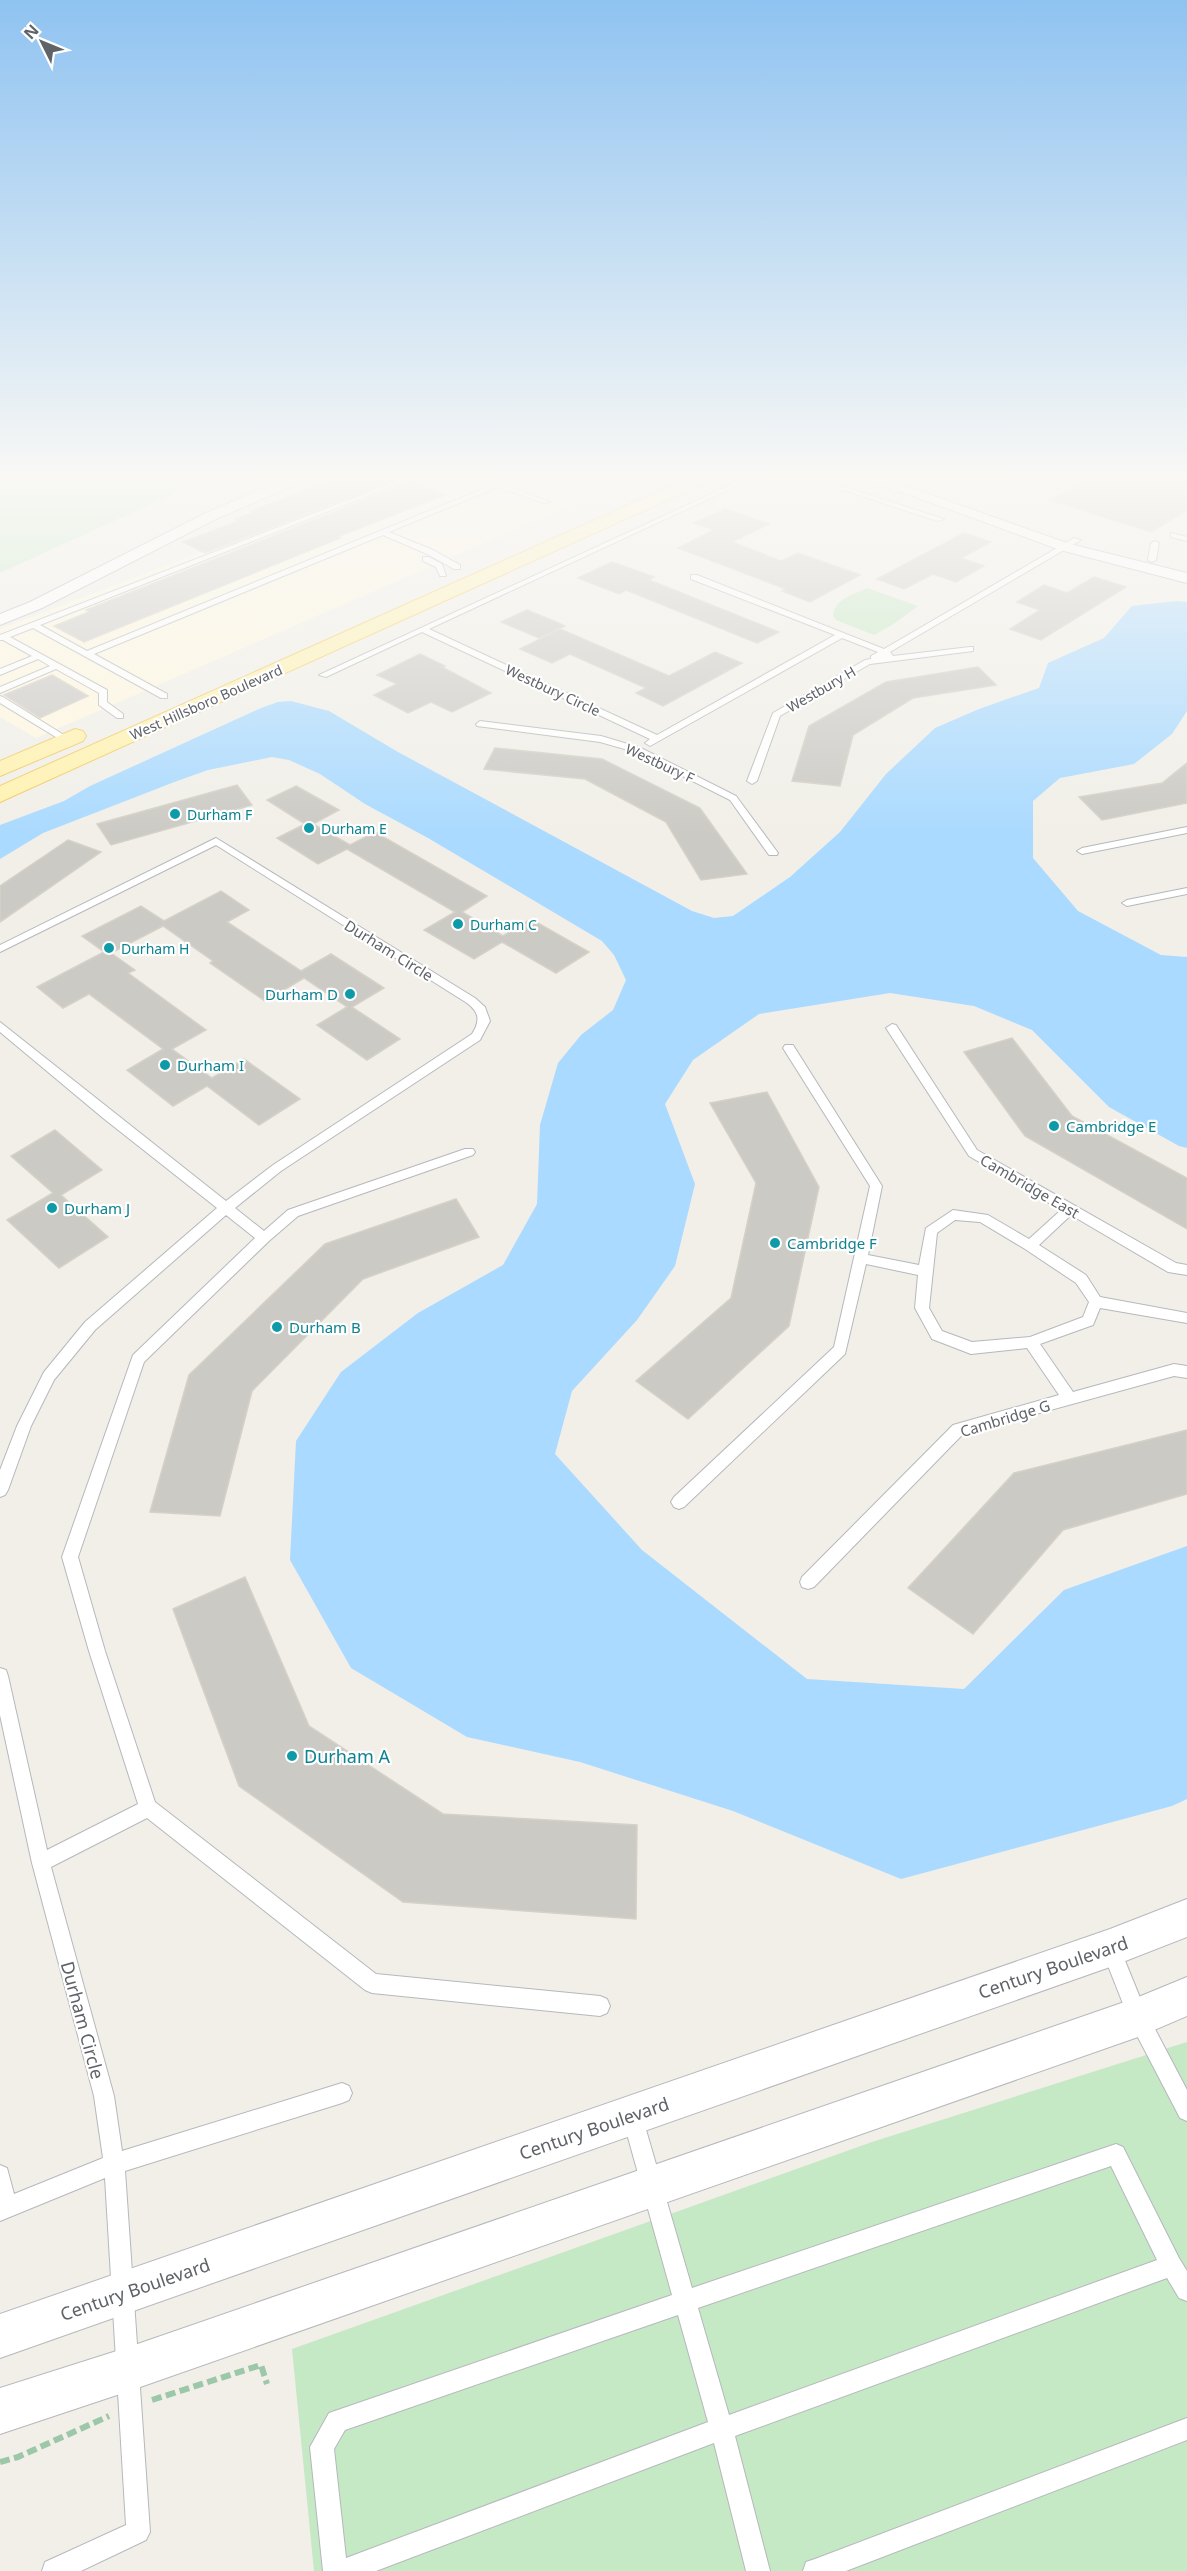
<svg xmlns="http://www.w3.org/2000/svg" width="1187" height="2571" font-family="'Noto Sans',sans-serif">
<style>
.commercial{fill:#fef7e0}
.green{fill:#c5e8c5}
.water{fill:#aadaff}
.building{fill:#cccac5;stroke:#d6d1c6;stroke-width:1.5}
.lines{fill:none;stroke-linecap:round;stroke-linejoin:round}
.lane-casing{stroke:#b5b8bc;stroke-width:2}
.street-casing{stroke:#b5b8bc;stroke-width:2}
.primary-casing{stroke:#f2c960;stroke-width:2}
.path{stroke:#9cc7a9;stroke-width:6;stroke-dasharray:10 4.5;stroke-linecap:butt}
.lane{fill:#fff;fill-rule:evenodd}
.street{fill:#fff;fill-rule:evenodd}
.primary{fill:#fff2af;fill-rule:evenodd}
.culture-dot{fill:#0f9aa8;stroke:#fff;stroke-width:2}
.labels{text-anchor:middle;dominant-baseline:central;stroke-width:4.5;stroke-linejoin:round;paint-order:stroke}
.far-street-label{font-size:14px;fill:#5f6368;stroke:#fff}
.far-culture-label{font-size:14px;fill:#0d838f;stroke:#fff;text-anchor:start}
.street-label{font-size:15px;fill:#5f6368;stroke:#fff}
.culture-label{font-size:15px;fill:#0d838f;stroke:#fff;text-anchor:start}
.near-culture-label{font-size:18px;fill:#0d838f;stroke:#fff;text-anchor:start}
.near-street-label{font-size:18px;fill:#5f6368;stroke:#fff}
</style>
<rect width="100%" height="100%" fill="#f1efe8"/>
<path class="commercial" d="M400,476H501L577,503L36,738L0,717V629Z"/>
<path class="green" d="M0,476H213L0,573Z
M867,588L918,606L895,623L874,635L836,620L833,616C834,599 853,595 867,588Z
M1187,2042V2571H314L292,2349L872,2142Z"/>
<path class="water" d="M1178,601L1187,602V711L1172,734L1134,764L1060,778L1033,801V858L1078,911L1161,955L1187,957V1148L1179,1146L1109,1107L1032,1030L974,1006L890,993L759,1014L693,1060L665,1104L695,1184L675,1266L637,1320L572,1391L555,1454L642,1550L807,1679L964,1689L1064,1590L1187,1546V1799L1172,1806L901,1879L733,1811L580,1762L467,1737L351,1668L290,1560L296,1441L341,1372L418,1313L503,1265L537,1204L540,1125L558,1063L581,1035L613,1010L626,980L614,955L602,941L428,838L365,804L320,774L289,760L272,757L208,770L177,781L43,833L0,859V825L64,801L90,786L261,708L278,702L291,701L329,711L398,752L692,911L714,918L733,916L790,877L840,832L886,774L935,728L979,709L1039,688L1048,663L1104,638L1132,606Z"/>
<path class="building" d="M345,476H394L400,478L205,553L183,542L239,521L235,519L254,512L251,511Z
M1095,476H1187V510L1151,532L1050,500Z
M410,482L445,495L337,537L340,538L84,642L54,626L89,612L86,610Z
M725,509L769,524L732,542L781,561L798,553L860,575L810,602L782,591L786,589L678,548L714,530L694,523Z
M964,533L991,542L961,558L984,566L956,582L933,574L904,589L877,579Z
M612,562L654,577L649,580L779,632L757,643L626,590L619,594L578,578Z
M1094,577L1126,587L1041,640L1010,629L1040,610L1017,602L1044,585L1067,593Z
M527,610L556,622L565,626L539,638L501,622Z
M560,629L669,676L715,652L742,663L663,706L636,693L646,688L570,654L552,663L520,649Z
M420,654L445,666L442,667L491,693L452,712L431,702L408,713L374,695L397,684L377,675Z
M978,667L996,685L913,698L853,735L840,786L792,781L809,726L886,682Z
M52,675L88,696L40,718L4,695Z
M495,748L602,759L700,808L747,874L701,880L666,822L585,779L484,769Z
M1187,763V803L1102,820L1079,797L1162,783Z
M237,785L252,805L111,845L97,824Z
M296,786L339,810L313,824L350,845L375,832L487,896L462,912L503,936L531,919L589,952L556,973L502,942L474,959L424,930L455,912L347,849L318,864L277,838L305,824L267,800Z
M68,840L101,852L0,922V886Z
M221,891L249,910L227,922L301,971L331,954L384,988L352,1007L400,1039L367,1060L317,1025L347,1007L304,978L265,1001L210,963L213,961L163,926L111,953L135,970L128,973L206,1030L172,1049L212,1078L244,1059L300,1099L259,1125L207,1086L173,1106L127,1070L163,1049L89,994L63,1008L37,987L104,952L82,936L141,906L164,921Z
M1012,1038L1072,1116L1187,1178V1229L1025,1136L964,1052Z
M767,1092L819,1187L789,1326L688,1419L636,1381L731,1298L756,1183L710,1103Z
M55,1130L102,1170L61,1195L108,1237L59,1268L7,1220L53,1193L11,1156Z
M456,1199L479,1237L363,1279L252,1391L220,1516L150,1512L189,1375L325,1244Z
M1187,1430V1494L1063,1530L973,1634L908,1588L1014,1473Z
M245,1577L309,1726L443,1814L637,1825L636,1919L403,1902L239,1786L173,1609Z"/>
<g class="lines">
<defs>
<path id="lane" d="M410,476H418L40,625L87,651L514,476L520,477L504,485L550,502L544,503L498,487L389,532L433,550L460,565V569H454L427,554L383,535L94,654L167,694V698H161L33,628L10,637L107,690V702L123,714V718H117L99,705V693L56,669L0,693V687L50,666L38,659L0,675V669L32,656L3,640H0V635Z
M750,476H758L429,629L657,735L835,635L691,579V575H697L884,649L1074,538L1081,540L890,652L893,656L970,647H973V651L870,664L780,716L757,781L752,784L747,781L773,713L865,660L871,659V656L878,652L842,638L650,746L645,743L650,739L422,632L326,677L319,675Z
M801,476H810L944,519L937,521Z
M1171,533L1187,537V541L1171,537Z
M1155,541L1159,543L1156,560L1152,562L1148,560L1151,543Z
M423,557H429L442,564L446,576H440L436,567L423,561Z
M0,696L3,697L72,740L64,742L0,703Z
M480,721L601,736L641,748L736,796L778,853L777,855H769L730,800L635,752L600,742L477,726L476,724Z
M1187,827V833L1082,854L1077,851L1082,848Z
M216,838L475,998L485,1007L490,1021L480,1040L281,1171L235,1208L264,1231L288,1210L465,1149H473L475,1152L473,1155L298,1216L269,1241L144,1362L78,1557L105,1651L155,1802L376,1974L600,1996L607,1999L610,2006L607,2013L600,2016L372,1993L365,1990L147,1818L51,1867L114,2096L122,2151L342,2083L349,2086L352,2093L349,2100L342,2103L125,2171L150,2532L146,2540L81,2571H42L45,2562L126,2525L105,2178L0,2221V2165L7,2168L14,2194L103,2158L94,2096L32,1863L0,1715V1668L6,1670L8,1676L47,1850L138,1804L89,1651L62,1557L133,1355L255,1238L226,1215L95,1330L54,1380L31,1426L8,1490L5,1495L0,1497V1470L17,1426L44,1372L85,1322L217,1208L103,1118L0,1032V1022L226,1201L273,1165L472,1034C480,1021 480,1013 467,1003L216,845L0,952V945Z
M1187,888V894L1127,906L1122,903L1127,900Z
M892,1024L896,1025L977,1150L1176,1263L1187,1265V1275L1168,1272L1071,1215L1039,1245L1086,1275L1100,1297L1187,1313V1323L1100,1308L1093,1325L1040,1344L1073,1392L1174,1364L1187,1366V1378L1174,1376L963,1434L814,1587L808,1589L802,1587L800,1582L802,1577L953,1425L1059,1395L1027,1348L971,1354L932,1339L915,1308L918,1275L866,1264L845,1354L684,1507L679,1509L674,1507L671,1502L674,1497L834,1347L870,1186L783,1048L785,1045H793L882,1186L868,1255L919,1265L926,1228L953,1210L988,1215L1029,1239L1061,1210L969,1156L886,1028ZM955,1220L980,1222L1025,1249L1076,1283L1089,1302L1083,1317L1030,1337L972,1342L942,1331L929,1308L937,1233Z
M1110,1939L1117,1941L1145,2010L1187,2090V2121L1180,2118L1131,2024L1101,1948L1103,1941Z
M632,2106L639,2109L642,2116L692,2288L1116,2144L1123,2147L1179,2258L1187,2271V2301L1179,2298L1167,2278L735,2436L770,2571H746L714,2443L376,2571H323L310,2447L329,2413L672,2295L622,2116L625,2109ZM1111,2166L1157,2260L729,2415L698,2308ZM678,2315L708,2422L346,2558L334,2449L345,2430Z
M1187,2418V2440L846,2571H803L806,2562L815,2559Z"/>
<path id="street" d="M292,476H310L308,479L216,519L42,608L0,625V614L30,602L206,513Z
M857,476H877L1070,544L1187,573V583L1060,550L916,497L859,479Z
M1187,1899V1937L1110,1967L0,2358V2314L1110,1929Z
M1187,1977V2016L1138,2037L126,2392L0,2434V2388L126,2348L1136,1998Z"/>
<path id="primary" d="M693,476H714L712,480L0,802V786Z
M75,729L83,731L86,736L83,741L0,776V761Z"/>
</defs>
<use href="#lane" class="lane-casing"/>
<use href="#street" class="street-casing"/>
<use href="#primary" class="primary-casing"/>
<path class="path" d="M152,2400L261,2365L267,2384
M0,2462L18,2457L109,2416"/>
<use href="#lane" class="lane"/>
<use href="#street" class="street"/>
<use href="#primary" class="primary"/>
</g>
<linearGradient id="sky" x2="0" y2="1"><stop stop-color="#8fc3f1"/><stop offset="0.57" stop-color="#f9f8f5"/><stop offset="1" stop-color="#f9f8f5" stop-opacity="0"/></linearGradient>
<rect width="1187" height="836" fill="url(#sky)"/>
<g class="culture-dot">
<circle cx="175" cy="814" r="6"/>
<circle cx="309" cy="828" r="6"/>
<circle cx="458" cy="924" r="6"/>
<circle cx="109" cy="948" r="6"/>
<circle cx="350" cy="994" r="6"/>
<circle cx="165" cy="1065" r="6"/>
<circle cx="1054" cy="1126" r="6"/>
<circle cx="52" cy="1208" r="6"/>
<circle cx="775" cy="1243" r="6"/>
<circle cx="277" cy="1327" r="6"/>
<circle cx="292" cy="1756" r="6"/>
</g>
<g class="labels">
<g class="far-street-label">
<text transform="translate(821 689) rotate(-30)">Westbury H</text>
<text transform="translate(553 690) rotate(25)">Westbury Circle</text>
<text transform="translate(206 702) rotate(-24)">West Hillsboro Boulevard</text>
<text transform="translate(660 763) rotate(25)">Westbury F</text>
</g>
<g class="far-culture-label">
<text x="187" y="814">Durham F</text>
<text x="321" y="828">Durham E</text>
<text x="470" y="924">Durham C</text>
<text x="121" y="948">Durham H</text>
</g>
<g class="street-label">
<text transform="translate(389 950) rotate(32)">Durham Circle</text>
<text transform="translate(1030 1186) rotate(30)">Cambridge East</text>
<text transform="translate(1005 1418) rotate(-17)">Cambridge G</text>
</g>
<g class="culture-label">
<text x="338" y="994" text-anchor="end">Durham D</text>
<text x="177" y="1065">Durham I</text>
<text x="1066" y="1126">Cambridge E</text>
<text x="64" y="1208">Durham J</text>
<text x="787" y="1243">Cambridge F</text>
<text x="289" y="1327">Durham B</text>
</g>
<g class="near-culture-label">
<text x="304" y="1756">Durham A</text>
</g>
<g class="near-street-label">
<text transform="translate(1053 1967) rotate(-19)">Century Boulevard</text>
<text transform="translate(83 2020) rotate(75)">Durham Circle</text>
<text transform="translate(594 2128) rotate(-19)">Century Boulevard</text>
<text transform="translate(135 2289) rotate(-19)">Century Boulevard</text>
</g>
</g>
<g transform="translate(42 42) rotate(313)" stroke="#ffffff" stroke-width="4.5" paint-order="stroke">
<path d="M0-4.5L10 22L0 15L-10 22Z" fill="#5f6368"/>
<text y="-9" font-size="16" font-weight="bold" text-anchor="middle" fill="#5f6368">N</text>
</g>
</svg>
